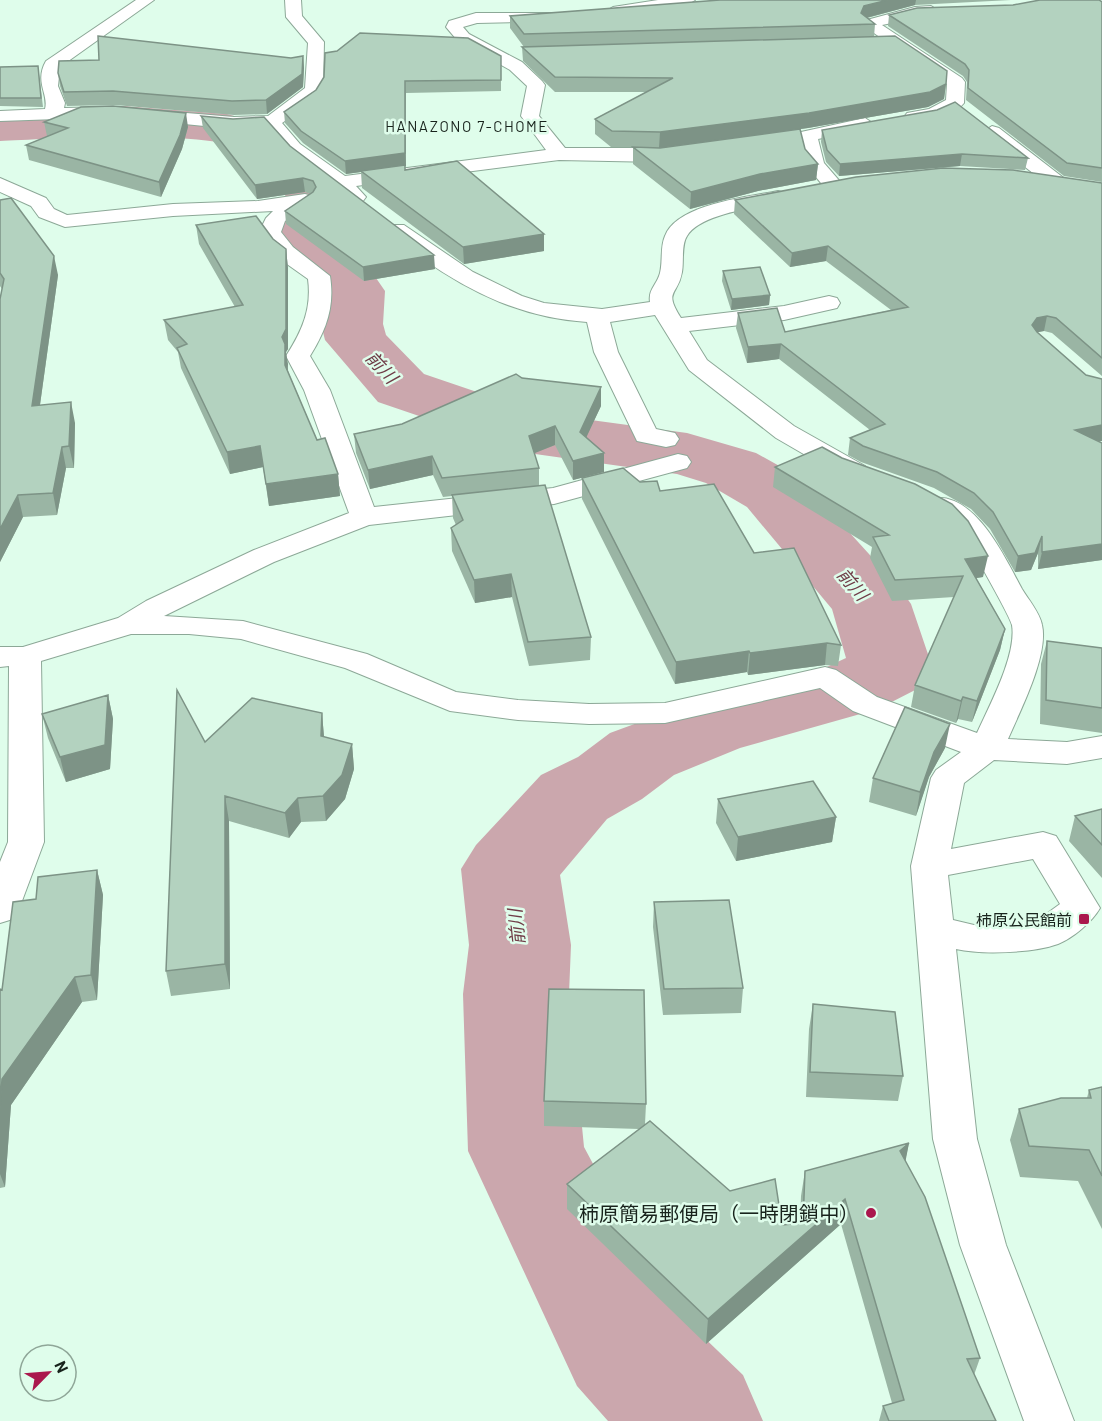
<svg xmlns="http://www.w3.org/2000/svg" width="1102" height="1421" font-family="Barlow,'Noto Sans JP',sans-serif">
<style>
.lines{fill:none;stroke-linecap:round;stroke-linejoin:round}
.river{fill:#cba7ad;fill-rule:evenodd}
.minor-casing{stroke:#8ca897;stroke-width:2}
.minor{fill:#fff;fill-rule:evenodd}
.wall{fill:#9ab5a4}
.shaded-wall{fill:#7d9386}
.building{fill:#b3d2bf;stroke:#7d9386;stroke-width:1.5}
.poi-dot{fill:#aa184d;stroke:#dffdeb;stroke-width:2}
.labels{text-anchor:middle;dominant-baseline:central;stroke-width:5;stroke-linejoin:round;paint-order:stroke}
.far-neighbourhood-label{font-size:15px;letter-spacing:1.5px;fill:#18231c;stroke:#dffdeb}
.poi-label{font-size:16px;fill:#18231c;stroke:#dffdeb;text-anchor:end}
.water-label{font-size:18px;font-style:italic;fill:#6f3c47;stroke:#dffdeb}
.near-poi-label{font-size:20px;fill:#18231c;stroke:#dffdeb;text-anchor:end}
</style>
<rect width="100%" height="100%" fill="#dffdeb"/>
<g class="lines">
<path class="river" d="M123,106L227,114L289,131L342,199L318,229L376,278L385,291L383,324L386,335L424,374L539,413L687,433L756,453L799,477L899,587L911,604L933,669L921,687L878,709L740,748L674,775L642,799L607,819L560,875L571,945L569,994L584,1147L667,1302L743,1375L763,1421H608L577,1386L468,1151L463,994L469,945L461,869L476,845L541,775L578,757L610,733L678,708L818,671L846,658L832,609L747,507L706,483L677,474L528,453L378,402L325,340L321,324L325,295L267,243L259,231L287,198C277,184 267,164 254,154C225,128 44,139 0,141V111Z"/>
<defs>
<path id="minor" d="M136,0H154L60,67L58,86L65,103L64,108L115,107L234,117L268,116L305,88L308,43L286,17L285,0H301L302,16L324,42L323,88L315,100L282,123L300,144L345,176L546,150L521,116L527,86L510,70L457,40L446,27L449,21L476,13H556L564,18L562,21L477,23L463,27L469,34L522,62L542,81L545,85L539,116L565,148H679L689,154L686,158L659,162L559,160L356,186L366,197L363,201H349L334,186L286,152L266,127L234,129L115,117L0,121V111L45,109C49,94 34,82 46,61Z
M658,0H695L687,5L613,17L605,12L613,7Z
M931,6L939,11L937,14L882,25L962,78L965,82L964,103C953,117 924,125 907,121L904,117L907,113L929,109L946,100L947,84L861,24L863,21L915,7Z
M865,118L874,124L872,128L818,139L824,163L843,185L840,189H826L805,164L799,136L801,132Z
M992,126L999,128L1065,179L1068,183L1065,187H1051L985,136L983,132Z
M0,178L46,198L54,209L67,215L173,204L258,201L305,194L312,196L315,200L312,204L285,221L281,232L293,247L330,276C335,307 326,330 310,356L330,390L374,507L553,488L678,454L687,456L691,462L687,468L554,504L369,525L274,562L164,616L243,621L367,654L456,692L518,700L589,704L665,703L825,667L836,670L877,697L977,733C989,706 1017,655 1012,625C1010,616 973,551 966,540C955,525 935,520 925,505L929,499C974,488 1005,558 1022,589C1028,599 1040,613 1042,625C1049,655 1020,711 1008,739L1067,742L1102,736V758L1067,764L994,760L964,783L951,849L1043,832L1056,836L1100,908C1092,922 1073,938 1058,944C1033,953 982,955 956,949L977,1139L1006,1245L1074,1421H1024L960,1245L933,1139L911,866L931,778L936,770L961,752L853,711L820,688L665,723L589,724L518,720L450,711L345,668L241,639L189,634H131L41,661L44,842L19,909L13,919L0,923V862L8,842L9,666L0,667V647H23L118,618L146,601L254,550L349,513L304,390L286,356C302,331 312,309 308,279L277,257L259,232L266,218L273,211L173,216L65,227L39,217L31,206L0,192ZM1033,859L1060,904L1038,920L974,925L953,920L948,875Z
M778,191L785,193L788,197L785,201C761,207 700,213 687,236C681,245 684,262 682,272C678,296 663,290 681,318L784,306L829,296L837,298L840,303L837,308L784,320L689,331L707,360L794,426L865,466L869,472L865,478L855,480L845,478L776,438L689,370L655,315L610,322L618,352L656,429L675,433L679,439L675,445L666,447L637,441L594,352L587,322C525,318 472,294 422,258C410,250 395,241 386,229L390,225H404L473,272L522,296L544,303L602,309L650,302C648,289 657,285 660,273C663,261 660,247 665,236C677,204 748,197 778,191Z"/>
</defs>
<use href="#minor" class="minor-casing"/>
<use href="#minor" class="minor"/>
</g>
<path class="wall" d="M720,0H1011L915,5L867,18L875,24L874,37L946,84L944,99L928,107L808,128L659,148L805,149L818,164L816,180L758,191L690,209L633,164V147H611L595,134V119L646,92H555L523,61L522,47H524L510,28V16Z
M1102,2V182L1064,176L966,100L967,82L963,76L888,26L889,15Z
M303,56L304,68L303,87L267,114L234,115L115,105L67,106L60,86L58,73L291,58Z
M38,66L43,107L0,106V67Z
M501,68V91L406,93L405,170L544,234V251L464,264L362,188L361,172L346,174L303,143L285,123L284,112L316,90Z
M201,116L290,146L435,269L364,281L286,224L285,211L310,194L305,192L257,199L203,128Z
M44,122L188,127L182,149L161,197L29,160L26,145L48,136H47Z
M822,130L1028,158L1025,170L960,166L839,176L826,162L821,142Z
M1102,183V376L1052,333L1044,331L1037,332L1086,375L1102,379V441H1098L1102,443V560L1038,569V553L1031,570L1015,572L990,529L971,509L934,488L861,462L848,455L850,438L870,430L779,359L747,363L736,328L738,313L785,332L891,310L826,261L790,267L734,214L735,200Z
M0,200L58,275L40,405L75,423L74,468H66L57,515L23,517L0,562L2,289L0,286Z
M196,225L273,239L286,249L288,268V349L286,352L288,371L317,440L338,474L340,496L269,506L263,467L230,474L181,368L178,352L168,340L164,320L235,307L199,244Z
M723,271L770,295L769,305L731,310L722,281Z
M522,378L601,406L586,437L604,472L573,480L555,445L534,453L539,468V486L591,637L590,660L529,666L512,597L475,603L452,551L451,528L456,525L453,518L452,496L443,497L433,475L370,489L356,453L354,434L402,424Z
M775,467L983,577L976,578L1005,629L1000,650L972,722L958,719L956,723L911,707L915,685L954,597L892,601L870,558L872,547L773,487Z
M582,478L640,482L660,491L754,553L841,645L838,666L825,665L748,675L747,672L675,684L582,499Z
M1047,641L1102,648V733L1040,724L1041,664Z
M108,695L113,719L110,769L66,782L48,738L42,714Z
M322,713L324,737L352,744L354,769L345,799L326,821L301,822L289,838L229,821L230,989L171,996L166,971L205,742Z
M945,748L929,777L916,816L869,802L873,778Z
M718,799L836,817L832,842L736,861L716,823Z
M1102,809V878L1069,841L1075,816Z
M97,870L103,895L97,1000L82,1002L11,1105L5,1187L0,1188V989L2,990Z
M654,902L743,988L741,1013L663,1015L653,927Z
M813,1004L903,1076L898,1101L806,1097L809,1029Z
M1102,1087V1229L1078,1181L1020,1177L1010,1140L1019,1109L1087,1098L1089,1090Z
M544,1101L646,1104L645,1124L730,1191L782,1225L800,1224L801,1196L805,1171L909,1143L905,1161L980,1358L974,1375L996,1421H879L883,1406L892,1403L841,1224L706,1344L567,1209V1184L639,1129L544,1126Z"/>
<path class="shaded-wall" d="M888,0H916L915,5L862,19L860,26L861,13L864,6Z
M303,56L304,68L303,87L267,114L266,100Z
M405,81L406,166L346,174L345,161Z
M946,84L944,99L928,107L808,128L659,148L660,132Z
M186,113L188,127L182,149L161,197L159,182Z
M962,154L960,166L839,176L840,164Z
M818,164L816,180L758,191L690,209L691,192L760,174Z
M303,178L305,192L257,199L255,185Z
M544,234V251L464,264L463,247Z
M828,246L826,261L790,267L792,253Z
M286,249L288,268V349L286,352L288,364L287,386L282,337Z
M434,255L435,269L364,281L363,267Z
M54,256L58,275L37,426L32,406Z
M770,295L769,305L731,310L732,299Z
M1047,316L1044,331L1034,333L1032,325L1037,318Z
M781,344L779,359L747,363L748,347Z
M601,387V406L580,451V432Z
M71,402L75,423L74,468L69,446Z
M1102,425V441L1072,446L1075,430Z
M555,426V445L530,455L529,436Z
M260,446L263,467L230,474L227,452Z
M62,447L66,468L57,515L53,493Z
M604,453V472L573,480V461Z
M432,456L433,475L370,489L368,470Z
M338,474L340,496L269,506L266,484Z
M18,495L23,517L0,562V529Z
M1042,536L1038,553L1031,570L1015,572L1018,556Z
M1102,544V560L1038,569L1042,552Z
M988,556L983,577L963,580L965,559Z
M511,574L512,597L475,603L474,580Z
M1005,629L1000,650L972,722L977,701Z
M827,643L825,665L748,675L750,653Z
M749,651L747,672L675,684L676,662Z
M108,695L113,719L110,769L66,782L60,757Z
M963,697L958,719L956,723L961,701Z
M322,713L324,737L321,736Z
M950,724L945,748L929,777L916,816L920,792L934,752Z
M352,744L354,769L345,799L326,821L323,796Z
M225,796L229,821L230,989L225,964Z
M298,798L301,822L289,838L285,813Z
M836,817L832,842L736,861L738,837Z
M97,870L103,895L97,1000L91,975Z
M75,977L82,1002L11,1105L5,1187L0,1174V1109L2,1079Z
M909,1143L904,1169L900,1151Z
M845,1199L841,1224L706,1344L708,1319Z"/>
<path class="building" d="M720,0H888L864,6L861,13L875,24L524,34L510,16Z
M1040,0H1099L1102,2V168L1067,163L968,88L969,70L965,64L889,15L917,8L1013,5Z
M360,33L468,38L501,56V80L405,81V153L345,161L301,131L284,112L316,90L324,77L325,53L337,51Z
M98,36L291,58L303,56L302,74L266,100L232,101L113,91L64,92L58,73L59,61L99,60Z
M895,36L947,71L946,84L930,92L809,113L660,132L612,131L595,119L673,78L555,77L522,47Z
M38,66L41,98H0V67Z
M955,102L1028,158L962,154L840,164L827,150L822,130L937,110Z
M113,106L186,113L180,135L159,182L26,145L68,128L44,122L81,107Z
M201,116L233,119L264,117L290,146L434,255L363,267L285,211L313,192L316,187L313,181L303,178L255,185Z
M800,129L805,149L818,164L760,174L691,192L633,147L660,148Z
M457,161L544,234L463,247L361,171L405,165V170Z
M943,168L1013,170L1102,183V358L1056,318L1047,316L1037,318L1032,325L1037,332L1086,375L1102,379V425L1075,430L1102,443V544L1042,552V536L1035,553L1018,556L993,512L974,493L937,472L863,446L850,438L885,424L781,344L748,347L738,313L777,308L785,332L908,307L828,246L792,253L735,200L856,177Z
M11,198L54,256L32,406L71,402L69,446L62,447L53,493L18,495L0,529V299L4,279L0,273V200Z
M256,216L273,239L286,249V329L282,337L285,344V365L317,440L325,438L338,474L266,484L260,446L227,452L177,348L187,344L164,320L243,305L196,225Z
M760,267L770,295L732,299L723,271Z
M516,374L522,378L601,387L580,432L604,453L573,461L555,426L529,436L539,468L442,478L432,456L368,470L354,434L402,424Z
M822,447L842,458L915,484L952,504L968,521L988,556L965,559L1005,629L977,701L963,697L961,701L915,685L963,576L895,580L873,537L889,535L775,467Z
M623,468L640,482L657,481L660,491L714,484L754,553L794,548L841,645L827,643L750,653L749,651L676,662L582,478Z
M545,485L591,637L528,642L511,574L474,580L451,528L463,520L452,495Z
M1047,641L1102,648V708L1046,700Z
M177,690L205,742L252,698L322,713L321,736L352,744L342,775L323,796L298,798L285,813L225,796V964L166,971Z
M108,695L105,745L60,757L42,714Z
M905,707L950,724L934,752L920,792L873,778Z
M813,781L836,817L738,837L718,799Z
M1102,809V845L1075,816Z
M97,870L91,975L75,977L2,1079L0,1109V989L2,990L13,902L36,899L38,877Z
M729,900L743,988L664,989L654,902Z
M549,989L644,990L646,1104L544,1101Z
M813,1004L895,1012L903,1076L810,1072Z
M1102,1087V1176L1089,1150L1029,1146L1019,1109L1061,1098H1091L1089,1090Z
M650,1121L730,1191L775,1179L782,1225L803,1223L805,1171L909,1143L900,1151L925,1197L980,1358L967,1359L996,1421H889L883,1406L904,1400L845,1199L708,1319L567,1184Z"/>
<g class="poi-dot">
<rect x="1078" y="913" width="12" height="12" rx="3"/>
<circle cx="871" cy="1213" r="6"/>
</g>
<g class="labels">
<g class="far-neighbourhood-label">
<text x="467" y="126">HANAZONO 7-CHOME</text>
</g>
<g class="poi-label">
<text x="1072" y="919">柿原公民館前</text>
</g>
<g class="water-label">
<text transform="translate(382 367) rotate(47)">前川</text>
<text transform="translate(853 584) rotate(49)">前川</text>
<text transform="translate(516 927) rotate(-96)">前川</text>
</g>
<g class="near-poi-label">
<text x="859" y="1213">柿原簡易郵便局（一時閉鎖中）</text>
</g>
</g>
<g transform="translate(48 1373) rotate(65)"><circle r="28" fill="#dffdeb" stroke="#8fa698" stroke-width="1.5"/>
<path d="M0-4.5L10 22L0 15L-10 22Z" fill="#aa184d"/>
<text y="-9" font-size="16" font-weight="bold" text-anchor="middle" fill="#18231c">N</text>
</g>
</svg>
